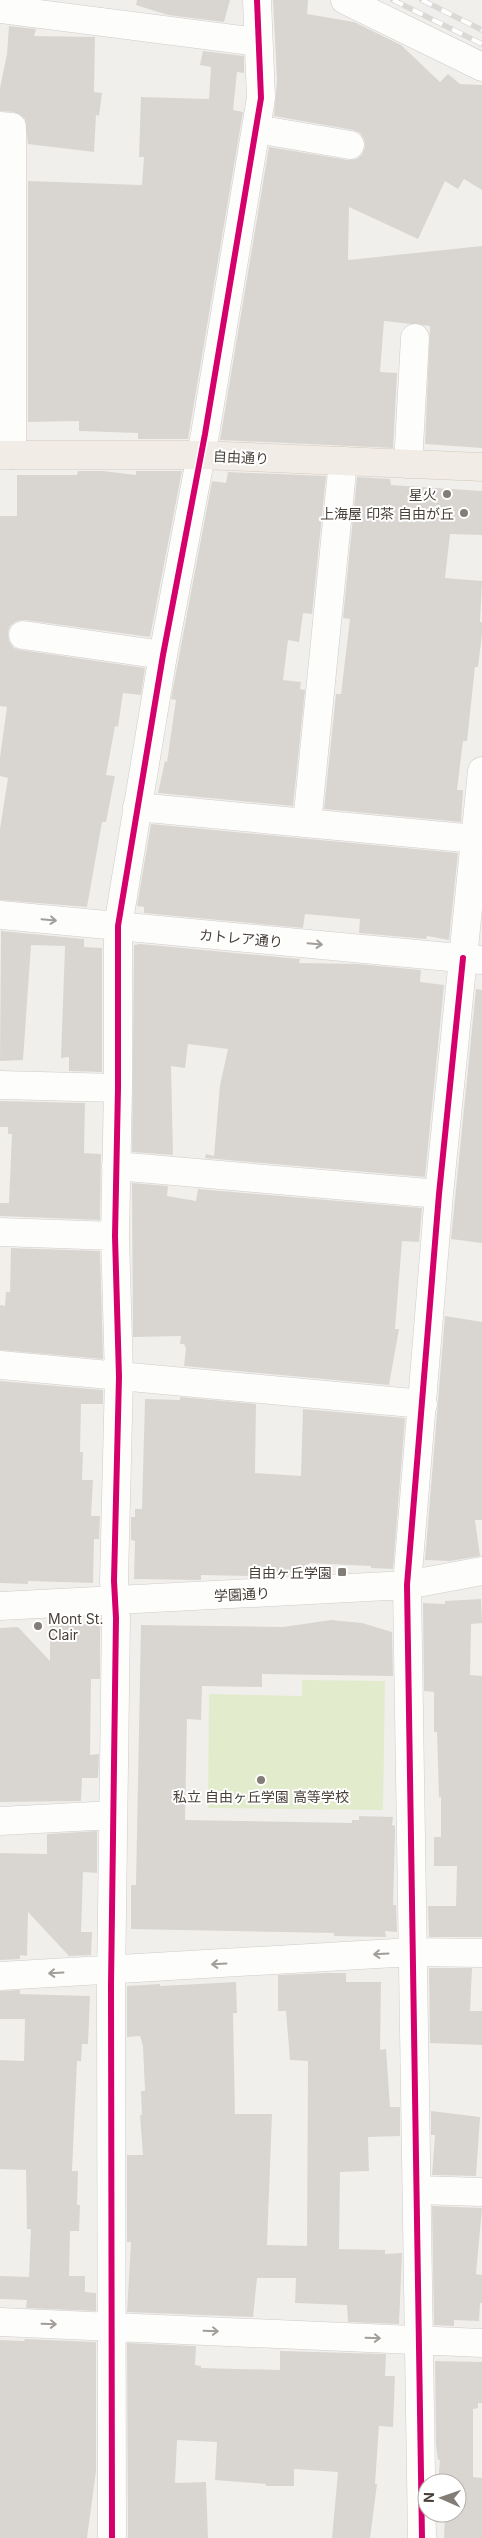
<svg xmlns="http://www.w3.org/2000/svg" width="482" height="2538" font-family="Inter,'Noto Sans JP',sans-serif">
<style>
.green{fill:#e2ebcc}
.building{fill:#d9d6d2}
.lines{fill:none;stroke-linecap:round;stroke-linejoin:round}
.minor-casing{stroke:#cfccc9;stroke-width:29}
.major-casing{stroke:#d3c8b9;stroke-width:29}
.minor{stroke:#fdfdfc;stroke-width:28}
.major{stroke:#f1ece5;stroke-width:28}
.rail-casing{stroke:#d9d9d8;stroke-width:5.5}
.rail{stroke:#fff;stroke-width:4;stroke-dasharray:11;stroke-linecap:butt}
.cycleway-casing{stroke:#fff;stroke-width:9}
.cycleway{stroke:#d6006c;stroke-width:6}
.oneway{stroke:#a29e9a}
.poi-dot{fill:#827d76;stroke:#fff;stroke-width:2}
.labels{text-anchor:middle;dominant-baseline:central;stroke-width:4;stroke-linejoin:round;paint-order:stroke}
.street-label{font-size:14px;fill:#473f37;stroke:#fff}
.poi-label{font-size:14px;fill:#473f37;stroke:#fff;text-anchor:end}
</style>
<rect width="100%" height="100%" fill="#f1efec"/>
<path class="green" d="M302,1680L385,1681L383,1810L208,1808L209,1694L302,1696Z"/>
<path class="building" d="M137,0H230L224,22L168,15L136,5Z
M273,0H308L307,14L354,22L401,45L440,82L448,74L460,84L482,85V190L464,179L458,189L445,181L418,239L349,207L348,260L482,246V448L425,444L430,326L384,321L380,372L397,373L393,448L220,440L269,147L348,160L356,159L362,155L365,147L364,139L360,133L353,130L274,116L277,80Z
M9,26L36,29L34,36L95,37L94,92L102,93L99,116L96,115L94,152L28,144L25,119L14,112L0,111V88L7,54Z
M203,51L244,56V73L237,72L233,110L243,112L188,439H138V433L79,431V421L28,422V181L142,185L144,157H139L141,97L209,99L211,67L200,65Z
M78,471H103L136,475V471H182L150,637L25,620L17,621L10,626L8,632L9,641L14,648L21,650L145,668L141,695L123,693L118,727L115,726L106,775L115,776L106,822H102L87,907L0,900V829L8,778L0,776V757L7,707L0,706V516H17V475H77Z
M228,472L326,476L312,614L303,613L299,642L288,640L283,680L301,682L300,689L305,690L293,806L158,793L165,761L167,762L176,700L171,699L212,481L226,483Z
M357,477L390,479L391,485L482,491V535L450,534L445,578L482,581L480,622H482V634L478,667H475L467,741H463L457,790H463L461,822L324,809L336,694H341L350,619L343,618Z
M151,824L458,853L449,940L427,936L426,939L359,933L360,919L305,914L303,928L144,913V907L137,906Z
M1,931L84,939V947L102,948V1072L69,1071V1057L61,1058L65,946L31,945L23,1060L0,1061Z
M140,944L300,959L299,963L358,964L421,970L420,982L444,985L425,1177L205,1158L206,1154L214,1156L220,1085L228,1049L188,1044L185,1068L171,1066L173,1155L132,1152L134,945Z
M476,989L482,990V1243L451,1239Z
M0,1101L85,1103L84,1153L101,1154L100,1220L0,1216V1203H9L12,1134H8V1127H0Z
M132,1183L168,1186L167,1196L196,1201L198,1189L422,1208L419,1242L402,1241L395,1329H399L389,1385L184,1366L186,1348L184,1344H180L181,1336L133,1337Z
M11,1248L100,1251L103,1359L0,1350V1305L5,1306L6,1292H10Z
M445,1316L482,1322V1520H475L480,1556L450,1561L425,1560Z
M0,1381L103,1390V1404H81L80,1452H83L82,1480H93L91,1516H100L99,1539H94L93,1583L28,1581V1584L0,1583Z
M180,1397L256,1404L255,1473L301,1476L303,1409L405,1418L393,1569L371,1568V1566L309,1563V1572H251V1576L201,1575V1580L134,1579L135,1541L131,1540V1517H135V1509H142L145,1399L180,1400Z
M481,1599L482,1623L471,1624L470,1675L482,1676V1937H429L428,1906H456L457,1866H434V1837H441V1797H439L437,1732H434V1692L424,1691L423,1603L445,1604V1601Z
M331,1620L362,1623L392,1632L393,1676L262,1674V1687L202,1686L201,1720L187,1719L185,1820L352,1823V1820H359V1816L393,1817L392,1825L395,1826V1830L393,1905H396L397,1932L385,1931L386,1937L334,1936V1933L131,1929V1885H136L141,1625L283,1627Z
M50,1624H100V1679H91L90,1755L99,1754L98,1778H82L81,1801L0,1802V1628L18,1627L50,1661Z
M97,1831V1873L83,1872L81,1932H92L91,1955L69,1956L28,1912L27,1956L20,1955V1959L0,1960V1853L47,1854V1834Z
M429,1968H472L470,2011H482V2045L430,2043Z
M326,1973H346V1982H381L380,2050L386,2049L390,2107H400V2136L368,2137L369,2171L340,2172L339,2249L385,2250V2254L402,2253L399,2324L348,2322L347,2305L295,2303L296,2278H257L253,2317L127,2312L131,2242H127V2155H143L140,2115H142L141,2091H145L143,2046L140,2036L127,2037V1986L160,1984V1986L236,1982L237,2013H233L235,2114H272L267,2245L307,2246L308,2061L290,2060L286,2011H278V1975Z
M20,1990V1994L90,1996L88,2044H82L81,2061H77L72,2171H78L77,2205H80L79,2231H70L69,2276H85V2292L96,2293V2311L26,2308L27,2300L0,2299V2276L29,2277L31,2229H27L26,2170L0,2169V2060L24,2061L25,2019H0V1991Z
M431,2111L480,2117L476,2176L432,2175L435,2135H431Z
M432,2206L482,2208L476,2274L482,2275V2303H480L479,2321L454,2320V2326L434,2325Z
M25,2339L96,2342V2471L87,2538H0V2340L24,2341Z
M127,2343L196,2346L195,2365L201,2366V2368L280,2370V2351L386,2354L385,2376H395L393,2427L379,2426L375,2484H377L370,2538H332L338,2472L294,2469V2486H266V2484L215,2480L217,2442L177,2440L175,2483L206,2482L208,2538H128Z
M435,2361L482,2362V2403H478V2408L473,2409V2477L482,2478V2538H444L445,2513H457V2483H438L440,2460H438L436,2445Z"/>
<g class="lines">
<defs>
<path id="minor" d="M345,0L482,67
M0,9L258,42
M0,126L12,127V455
M256,129L350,145
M408,464L415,338
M23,635L163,655
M137,807L475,839
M307,823L343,461
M0,915L481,960
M0,1085L118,1088
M116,1166L439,1194
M0,1232L115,1236
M0,1365L423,1404
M0,1606L407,1585L482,1571
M0,1821L113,1815
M0,1976L412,1952L482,1953
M417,2190L482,2192
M0,2322L482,2343
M112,2538L111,1985L116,1618L114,1581L119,1377L115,1236L118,1088V926L163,655L205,434L261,98L257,0
M422,2538L407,1585L439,1194L482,771"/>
<path id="major" d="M0,455H201L482,467"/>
</defs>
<use href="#minor" class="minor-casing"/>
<use href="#major" class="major-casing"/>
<use href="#minor" class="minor"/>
<use href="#major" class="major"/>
<defs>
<path id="rail" d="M393,0L482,44
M422,0L482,30"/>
</defs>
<use href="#rail" class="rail-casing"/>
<use href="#rail" class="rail"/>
<defs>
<path id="cycleway" d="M112,2538L111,1985L116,1618L114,1581L119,1377L115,1236L118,1088V926L163,655L205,434L261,98L257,0
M422,2538L407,1585L439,1194L463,958"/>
</defs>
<use href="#cycleway" class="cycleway-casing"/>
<use href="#cycleway" class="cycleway"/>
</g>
<defs><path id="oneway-shaft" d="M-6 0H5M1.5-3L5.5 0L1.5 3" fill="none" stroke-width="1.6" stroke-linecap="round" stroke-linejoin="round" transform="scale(1.25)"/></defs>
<g class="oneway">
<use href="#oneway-shaft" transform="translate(49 920) rotate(5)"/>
<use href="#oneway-shaft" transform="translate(315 944) rotate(5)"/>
<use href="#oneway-shaft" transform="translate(381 1954) rotate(177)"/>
<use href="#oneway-shaft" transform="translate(219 1964) rotate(177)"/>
<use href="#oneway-shaft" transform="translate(56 1973) rotate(177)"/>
<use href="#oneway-shaft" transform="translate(49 2324) rotate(2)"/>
<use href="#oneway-shaft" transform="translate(211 2331) rotate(2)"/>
<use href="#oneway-shaft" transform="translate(373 2338) rotate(2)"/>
</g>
<g class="poi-dot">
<circle cx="447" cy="494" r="5"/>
<circle cx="464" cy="513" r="5"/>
<rect x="337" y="1567" width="10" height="10" rx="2.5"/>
<circle cx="38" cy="1626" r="5"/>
<circle cx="261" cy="1780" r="5"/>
</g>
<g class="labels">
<g class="street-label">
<text transform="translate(241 457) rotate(3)">自由通り</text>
<text transform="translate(241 938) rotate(5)">カトレア通り</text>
<text transform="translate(242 1594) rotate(-3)">学園通り</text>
</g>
<g class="poi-label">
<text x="437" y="494">星火</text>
<text x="454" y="513">上海屋 印茶 自由が丘</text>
<text x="332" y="1572">自由ヶ丘学園</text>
<text x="48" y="1618" text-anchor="start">Mont St.<tspan x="48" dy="16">Clair</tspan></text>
<text x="261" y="1796" text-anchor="middle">私立 自由ヶ丘学園 高等学校</text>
</g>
</g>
<g transform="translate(442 2498) rotate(272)"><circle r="24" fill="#ffffff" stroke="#b5b2af"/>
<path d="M0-4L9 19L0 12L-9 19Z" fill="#827d76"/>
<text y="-8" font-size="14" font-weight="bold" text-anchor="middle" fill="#473f37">N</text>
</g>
</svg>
